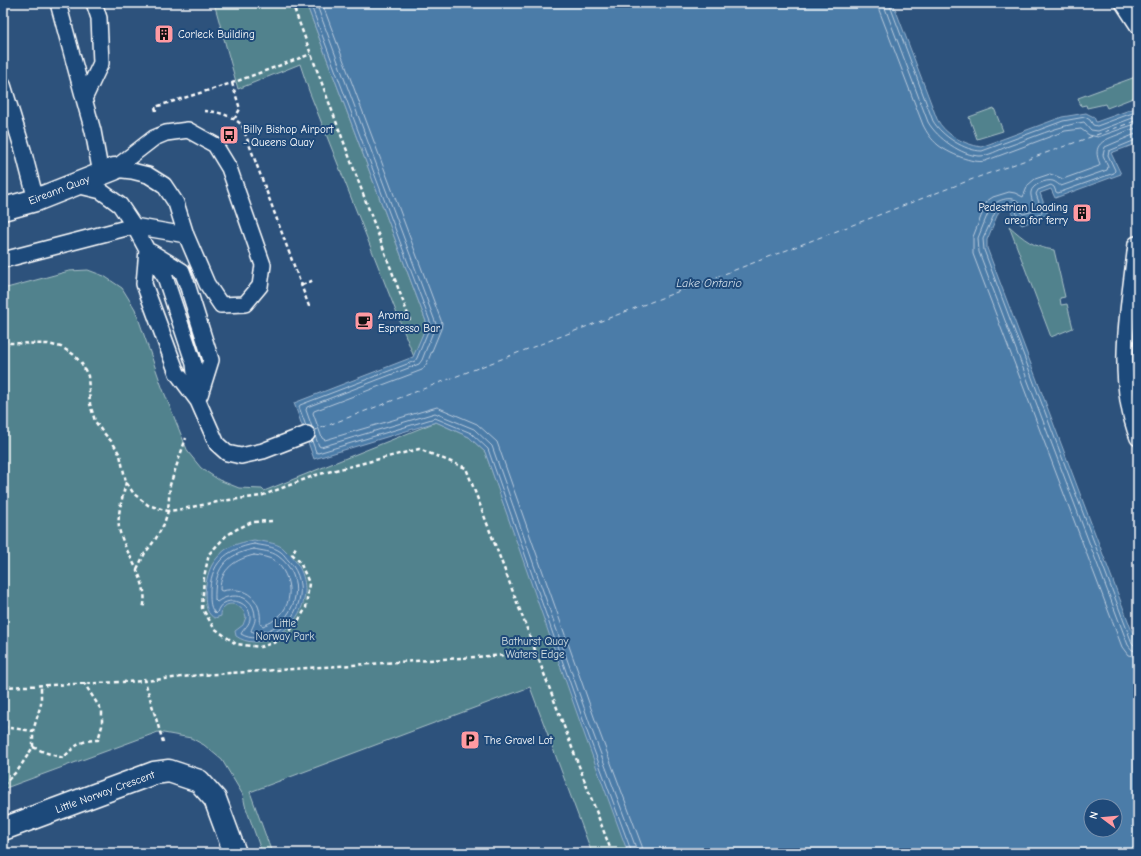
<svg xmlns="http://www.w3.org/2000/svg" width="1141" height="856" font-family="'Comic Neue',sans-serif">
<style>
.green{fill:#51828d;stroke:#a8c0c6}
.water{fill:#4c7ba8;stroke:#94b0cb;fill-rule:evenodd}
.lines{fill:none;stroke-linecap:round;stroke-linejoin:round}
.shore{stroke:#b7cadc;stroke-width:1}
.ferry{stroke:#d2dee9;stroke-width:1;stroke-dasharray:5 4;stroke-linecap:butt}
.service-casing{stroke:#fff;stroke-width:18}
.minor-casing{stroke:#fff;stroke-width:25}
.tertiary-casing{stroke:#fff;stroke-width:25}
.path{stroke:#fff;stroke-width:2.5;stroke-dasharray:4 3;stroke-linecap:butt}
.service{stroke:#1f4a7a;stroke-width:15}
.minor{stroke:#1f4a7a;stroke-width:22}
.tertiary{stroke:#1f4a7a;stroke-width:22}
.labels{text-anchor:middle;dominant-baseline:central;stroke-width:4;stroke-linejoin:round;paint-order:stroke}
.poi-label{font-size:11px;fill:#fff;stroke:#1f4a7a;text-anchor:start}
.street-label{font-size:11px;fill:#fff;stroke:#1f4a7a}
.park-label{font-size:11px;fill:#d4e0e2;stroke:#1f4a7a}
.water-label{font-size:12px;font-style:italic;fill:#d2dee9;stroke:#1f4a7a}
</style>
<rect width="100%" height="100%" fill="#2d527c"/>
<filter id="ink" filterUnits="userSpaceOnUse"><feTurbulence type="fractalNoise" baseFrequency=".025" numOctaves="2"/><feDisplacementMap in="SourceGraphic" scale="8" xChannelSelector="R" yChannelSelector="G"/><feConvolveMatrix kernelMatrix="1 2 1 2 8 2 1 2 1" color-interpolation-filters="sRGB"/></filter>
<g filter="url(#ink)">
<path class="green" d="M214,3H306L427,324L414,357L309,91L300,64L238,89Z
M1138,76V96L1107,108L1105,104L1087,108L1086,105L1081,106L1078,98Z
M994,108L1003,131L977,139L969,117Z
M1009,226C1025,240 1033,247 1054,250L1065,297L1060,298L1061,305L1067,304L1073,328L1051,337Z
M88,270L104,276L122,288L135,309L162,387L188,452L201,468L219,480L239,488L262,489L264,491L436,422L469,437L485,452L629,853H592L530,687L250,792L272,853H262L245,805L243,795L222,760L204,745L191,738L158,732L3,789V289L69,271Z"/>
<path class="water" d="M306,3H893L937,119C945,135 964,144 981,147L1062,117L1086,113L1094,117L1096,122L1138,107V143L1111,153L1121,174L1055,198L1051,189L1040,193L1048,215L1022,225L1013,217L1011,207L999,211L987,240V248L1138,647V853H628L585,736L485,452L469,437L436,422L314,459L294,403L413,357L427,324ZM1091,806H1115V830H1091Z
M254,540C263,542 275,542 283,548C286,551 289,554 292,557C317,585 304,624 271,638C260,643 247,644 236,636L235,631L243,625L246,617C244,606 228,598 222,610C221,612 221,615 221,616L215,618C200,613 205,578 211,567C213,562 220,554 225,550C233,544 244,542 254,540Z"/>
<g class="lines">
<path class="shore" d="M322,3L442,323L441,329L427,363L422,370L314,411L313,413L322,438L325,440L437,407L477,424L497,442L599,731L642,846L643,853
M878,3L879,10L923,125C927,133 931,139 938,145C948,153 973,164 985,161L1065,131L1081,129L1089,135L1098,137L1138,123
M884,3L885,8L928,122C937,138 962,156 980,156C988,156 999,150 1006,147C1032,138 1057,126 1084,122L1091,130L1098,131L1138,116
M889,3L933,121C942,136 965,151 982,151L1063,121L1085,117L1090,120L1093,125L1097,126L1138,111
M1138,128C1131,129 1127,131 1120,134C1104,140 1091,144 1100,164L1099,166L1063,179L1056,176L1050,174L1035,179L1028,185L1023,197L1015,193L1009,192L993,197L987,201L973,237V254L1122,647L1128,655L1138,657
M1138,134L1133,135L1105,147L1103,155L1108,167L1107,170L1061,186C1059,185 1056,182 1053,181C1046,179 1032,185 1031,192C1030,197 1034,204 1035,208L1034,211L1023,214L1021,212L1019,202C1011,195 996,200 990,208L978,238L979,252L1128,645L1132,650L1138,651
M1138,139L1109,151L1108,155L1115,170L1114,173L1058,193L1056,192L1054,187L1051,185L1038,190L1036,194L1042,211L1041,214L1023,220L1017,215L1015,206L1013,203H1009L997,208L983,239L984,250L1132,643L1135,646H1138
M306,426L299,407L300,405L415,361L417,358L431,324L310,3
M312,427L306,410L307,407L419,364L422,360L436,324L316,3
M315,436L319,446L321,447L435,413L474,429L492,446L593,733L636,848L637,853
M312,441L316,452L318,453L435,418L471,433L488,449L588,734L632,853
M254,544C263,546 273,546 281,552C284,554 286,558 289,561C311,585 299,622 271,634C261,638 251,640 241,634C243,629 250,625 250,618C251,599 221,594 217,613L216,614C210,609 210,601 210,594C209,564 226,549 254,544Z
M254,549C262,551 271,551 278,556C306,576 299,616 269,630C262,632 257,634 251,631C252,627 256,622 255,616C254,595 232,591 217,602L215,600C214,569 224,555 254,549Z
M254,555C261,556 269,557 275,561C293,576 295,607 274,620C271,623 266,624 263,626L260,624C263,600 246,585 222,591L220,590C220,569 236,559 254,555Z"/>
<path class="ferry" d="M313,431L973,179L1138,120"/>
<defs>
<path id="service" d="M58,3L84,99L93,131L101,174
M1123,3L1138,26
M3,85L23,150L36,200
M84,99L101,63L99,18L94,3
M188,130L215,145L229,168L263,265L260,286L245,304L221,305L207,284L186,235L176,203L164,185L148,175L132,171L114,169L154,138L166,133Z
M76,185L101,191L120,205L134,226L147,250L165,277L194,364L198,400
M1136,244C1129,308 1114,376 1138,438
M147,250L144,284L177,373L198,401L217,444L227,453L241,456L263,451L307,434
M151,252L182,271L187,284L211,360L200,395
M3,260L134,226L186,235"/>
<path id="minor" d="M3,829L154,773L169,771L199,781L215,799L235,853"/>
<path id="tertiary" d="M3,209L36,200L114,169"/>
</defs>
<use href="#service" class="service-casing"/>
<use href="#minor" class="minor-casing"/>
<use href="#tertiary" class="tertiary-casing"/>
<path class="path" d="M292,3L410,320
M232,83L240,109L235,118
M156,111L155,107L232,83L311,54
M204,111C218,111 232,116 242,125L310,309
M302,285L314,280
M3,340L10,343L48,344L61,347L73,354L82,364L88,376L90,404L95,421L101,430L113,443L120,455L126,482L134,494L148,505L168,511L177,510L222,501L261,496L316,475L419,449L466,468L612,853
M126,482C123,497 117,513 119,528C124,555 151,580 143,609
M272,521L252,522L237,529L226,536L209,554L204,577L202,608L214,628L236,644L260,647L276,642L295,626L306,608L309,583L300,562L292,554L296,547
M137,569L145,553L155,540L164,524L168,511L170,485L186,438
M144,678L163,742
M3,687L145,681L201,675L536,653
M3,727L33,731
M33,747L44,752L63,758C75,746 80,740 98,740L102,726V711L84,683
M3,785L18,770L33,747V731L41,704V685"/>
<use href="#service" class="service"/>
<use href="#minor" class="minor"/>
<use href="#tertiary" class="tertiary"/>
</g>
</g>
<defs>
<symbol id="building-square" viewBox="-11 -11 22 22"><rect x="-9" y="-9" width="18" height="18" rx="4" fill="#ff9aa2" stroke="#1f4a7a"/><path d="M-4-6H4V6H1V3H-1V6H-4ZM-2.5-4.3h1.7v1.8h-1.7ZM.8-4.3h1.7v1.8H.8ZM-2.5-1h1.7V.8h-1.7ZM.8-1h1.7V.8H.8Z" fill="#111"/></symbol>
<symbol id="bus-square" viewBox="-11 -11 22 22"><rect x="-9" y="-9" width="18" height="18" rx="4" fill="#ff9aa2" stroke="#1f4a7a"/><path d="M-5-6H5V4H4V6H2V4H-2V6H-4V4H-5ZM-3.5-4V0h7V-4ZM-3.5 1.2v1.5H-2V1.2ZM2 1.2v1.5H3.5V1.2Z" fill="#111"/></symbol>
<symbol id="cafe-square" viewBox="-11 -11 22 22"><rect x="-9" y="-9" width="18" height="18" rx="4" fill="#ff9aa2" stroke="#1f4a7a"/><path d="M-5.5-4.5H6V0H3Q3 3.5 0 3.5H-2.5Q-5.5 3.5-5.5 0ZM3-3.2v2h1.7v-2ZM-6 4.5H4V6H-6Z" fill="#111"/></symbol>
<symbol id="parking-square" viewBox="-11 -11 22 22"><rect x="-9" y="-9" width="18" height="18" rx="4" fill="#ff9aa2" stroke="#1f4a7a"/><path d="M-3.5-5.5H1a3.5 3.5 0 0 1 0 7H-1V5.5H-3.5ZM-1-3.4V-.6H.8a1.4 1.4 0 0 0 0-2.8Z" fill="#111"/></symbol>
</defs>
<g fill-rule="evenodd">
<use href="#building-square" x="153" y="23" width="22" height="22"/>
<use href="#bus-square" x="218" y="124" width="22" height="22"/>
<use href="#building-square" x="1071" y="202" width="22" height="22"/>
<use href="#cafe-square" x="353" y="310" width="22" height="22"/>
<use href="#parking-square" x="459" y="729" width="22" height="22"/>
</g>
<g class="labels">
<g class="poi-label">
<text x="178" y="34">Corleck Building</text>
<text x="243" y="129">Billy Bishop Airport<tspan x="243" dy="13">- Queens Quay</tspan></text>
<text x="1068" y="207" text-anchor="end">Pedestrian Loading<tspan x="1068" dy="13">area for ferry</tspan></text>
<text x="378" y="315">Aroma<tspan x="378" dy="13">Espresso Bar</tspan></text>
<text x="484" y="740">The Gravel Lot</text>
</g>
<g class="street-label">
<text transform="translate(59 190) rotate(-21)">Eireann Quay</text>
<text transform="translate(105 792) rotate(-20)">Little Norway Crescent</text>
</g>
<g class="park-label">
<text x="285" y="623">Little<tspan x="285" dy="13">Norway Park</tspan></text>
<text x="535" y="641">Bathurst Quay<tspan x="535" dy="13">Waters Edge</tspan></text>
</g>
<g class="water-label">
<text x="709" y="283">Lake Ontario</text>
</g>
</g>
<rect width="1141" height="856" fill="none" stroke="#1f4a7a" stroke-width="16"/>
<rect x="8" y="8" width="1125" height="840" fill="none" stroke="#fff" stroke-width="1.5" filter="url(#ink)"/>
<g transform="translate(1103 818) rotate(286)"><circle r="19" fill="#1f4a7a" stroke="#7992af"/>
<path d="M0-3L7 15L0 10L-7 15Z" fill="#ff9aa2"/>
<text y="-6" font-size="11" font-weight="bold" text-anchor="middle" fill="#ffffff">N</text>
</g>
</svg>
